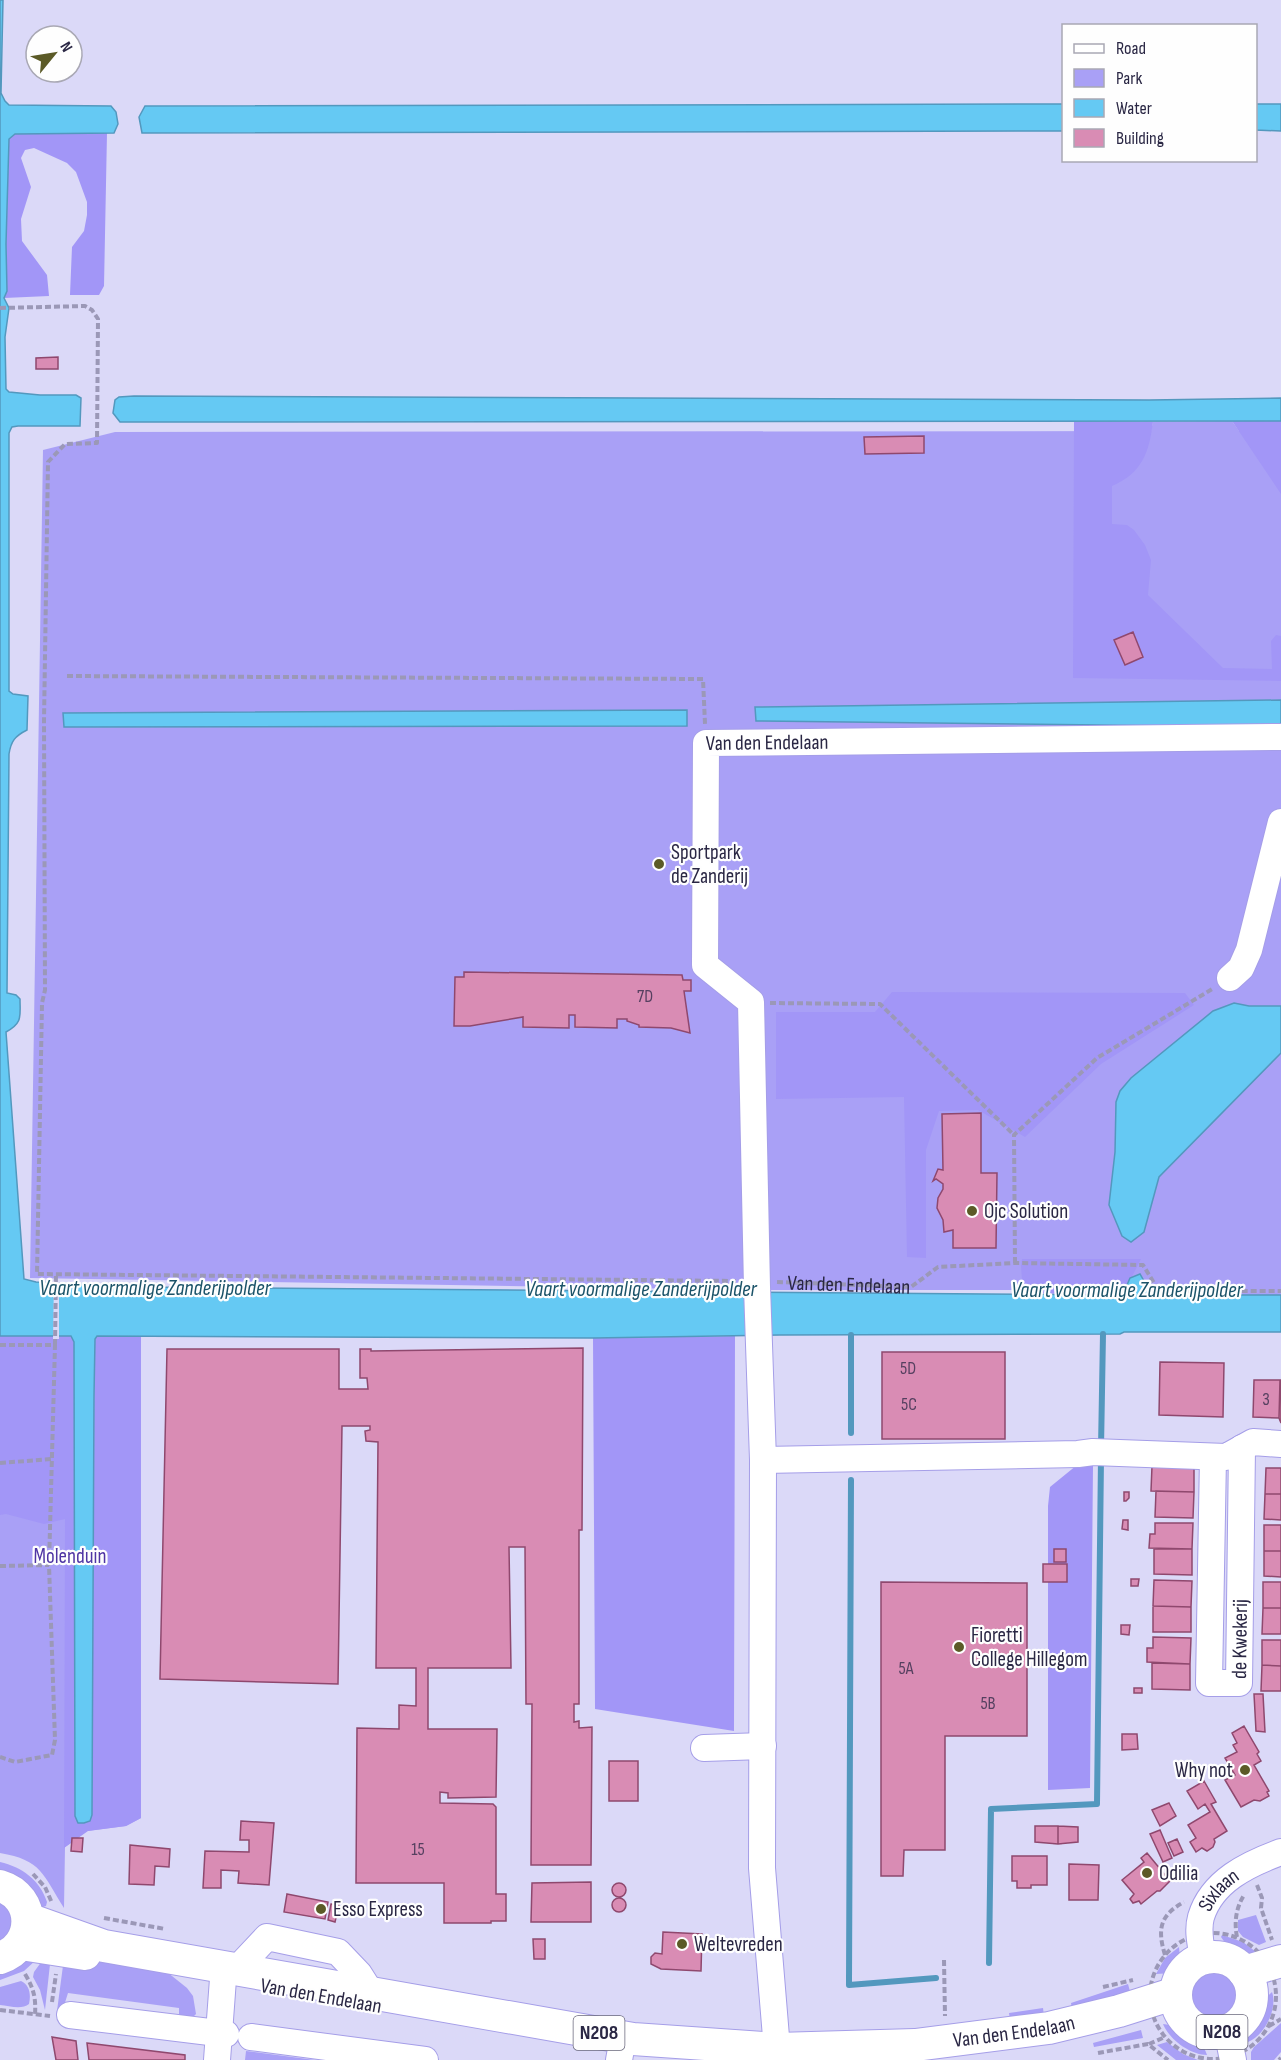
<svg xmlns="http://www.w3.org/2000/svg" width="1281" height="2060" font-family="'Sofia Sans Condensed',sans-serif">
<style>
.green{fill:#a9a0f6}
.forest{fill:#a296f7}
.water{fill:#65c9f3;stroke:#5398be;stroke-width:1.5}
.pier{fill:#dbd9f8}
.lines{fill:none;stroke-linecap:round;stroke-linejoin:round}
.stream{stroke:#5398be;stroke-width:6}
.building{fill:#d98cb4;stroke:#8f486e;stroke-width:1.5}
.minor-casing{stroke:#a59ee8;stroke-width:28}
.major-casing{stroke:#a59ee8;stroke-width:34}
.path{stroke:#9b98b7;stroke-width:4;stroke-dasharray:6 3;stroke-linecap:butt}
.minor{stroke:#fff;stroke-width:26}
.major{stroke:#fff;stroke-width:32}
.poi-dot{fill:#5b5a27;stroke:#fefefe;stroke-width:2}
.labels{text-anchor:middle;dominant-baseline:central;stroke-width:4.5;stroke-linejoin:round;paint-order:stroke}
.number-label{font-size:18px;fill:#564060}
.shield{fill:#fefefe;stroke:#6a687c;stroke-width:1.5}
.shield-label{font-size:20px;font-weight:bold;fill:#2a2744}
.street-label{font-size:21px;fill:#2a2744;stroke:#fefefe}
.poi-label{font-size:21px;fill:#2a2744;stroke:#fefefe;text-anchor:start}
.park-label{font-size:21px;fill:#4f35a4;stroke:#fefefe}
.water-label{font-size:22px;font-style:italic;fill:#1b5369;stroke:#fefefe}
</style>
<rect width="100%" height="100%" fill="#dbd9f8"/>
<path class="green" d="M1232,421L1239,431H1281V1295H1151L1148,1290H747L30,1278L43,450L115,432L1151,431L1153,422Z
M0,1336L141,1337V1818L126,1826L87,1831L65,1847L64,1908C43,1875 42,1860 0,1853Z
M0,1862C22,1867 40,1880 47,1902L46,1906L40,1908L0,1876Z
M0,1900L12,1913L11,1932L0,1942Z
M1256,1915L1266,1942L1259,1945L1243,1937L1238,1931V1920Z
M1222,1935L1243,1942L1256,1952L1241,1958L1228,1947L1221,1937Z
M1179,1947L1180,1958L1173,1973L1156,1974L1165,1958Z
M47,1954L51,1955L45,2010L40,1990L33,1977L34,1972Z
M19,1958L36,1960L24,1971L0,1980V1973Z
M64,1958L94,1960L167,1972L187,1988L193,1996L196,2014L191,2019L179,2021V2008L68,1993L62,2012L57,2011Z
M1190 1995a23 23 0 1 1 46 0a23 23 0 1 1-46 0Z
M21,1981C30,1985 31,1995 29,2004C22,2010 9,2006 0,2005V1987Z
M1128,1984L1132,1999L1073,2015L1071,2003Z
M1272,1992C1278,2009 1264,2036 1248,2042C1247,2023 1258,2005 1272,1992Z
M1043,2008L1044,2016L1010,2020L1009,2013Z
M1281,2023V2052L1274,2060H1251V2052L1254,2047Z
M1163,2024C1181,2026 1202,2037 1207,2055C1190,2055 1169,2039 1163,2024Z
M1141,2030L1143,2038L1094,2047L1093,2043Z
M1167,2042L1183,2054L1198,2060H1176L1157,2045Z
M246,2051L315,2060H245Z"/>
<path class="forest" d="M54,132L107,133L104,286L99,295H70L72,247L84,231L87,215V202L76,172L67,163L34,148L25,150L21,158L31,187L21,219L22,241L47,275L49,296L4,298L7,291L6,244L9,139L15,134Z
M1232,421H1281V494Z
M1074,422H1153C1149,453 1142,473 1112,486V524L1127,525L1134,530L1145,545L1151,560L1148,595L1223,668L1272,669L1271,641L1276,635L1281,636V681L1073,678Z
M892,992L1185,993L1194,1005L1101,1064L1025,1137L978,1110L939,1111L926,1150V1258L907,1257L904,1097L776,1099V1012H875Z
M1022,1259H1141L1124,1292L1104,1295L1023,1293L1021,1266Z
M0,1336H71L74,1342L75,1816L78,1823L90,1821L92,1815L95,1339L97,1336L141,1337V1818L126,1826L88,1831L64,1848L65,1519L44,1524L6,1514L0,1515Z
M735,1336L734,1731L595,1709L593,1338Z
M1077,1465H1093L1090,1788L1048,1790V1506L1050,1487Z"/>
<path class="water" d="M0,0H3L1,93L5,101L9,105L111,106L116,112L118,124L114,133L15,134L9,139L6,244L7,291L4,298L9,308L5,337L6,389L9,392L40,395H76L81,398L80,426H18L12,427L9,433V691L13,694L28,696L27,730C15,736 11,741 9,754L7,993L16,995L20,999C20,1016 23,1023 6,1032L24,1279L36,1282L132,1287L1104,1295L1124,1292L1130,1278L1140,1274L1152,1295H1281V1332H1124L1120,1334L780,1335L593,1338L97,1336L95,1339L94,1396L92,1815L90,1821L84,1823H78L75,1816L74,1342L71,1336H0Z
M1063,104V131L142,133L139,117L145,106Z
M1256,104H1281V131L1256,130Z
M134,396L1149,400L1281,398V421L120,422L113,413L115,400L119,397Z
M1281,700V727L756,721L755,707Z
M687,710V726L64,727L63,713Z
M1234,1003L1249,1006H1281V1053L1159,1177L1144,1232L1131,1242L1122,1236L1109,1205L1115,1152L1116,1102L1120,1091L1131,1078L1213,1011Z"/>
<path class="pier" d="M54,1280H59V1339H53Z"/>
<g class="lines">
<path class="stream" d="M851,1433V1335
M1101,1448L1103,1334
M851,1480L849,1985L936,1978
M989,1963L991,1809L1097,1804L1101,1458"/>
</g>
<path class="building" d="M58,357V369H36V358Z
M924,436V453L865,454L864,437Z
M1133,632L1143,657L1125,665L1114,640Z
M464,972L682,975L683,980H691V991H684L690,1033L671,1028L639,1027V1025L627,1021V1019H617V1028L575,1027V1015H569V1028L523,1027V1017L470,1026H454L455,977H464Z
M981,1113V1173H997L996,1248H953V1230L944,1232L943,1220L937,1208L938,1198L943,1189V1184L936,1179L933,1181L938,1169L943,1170L942,1114Z
M583,1348L582,1530H579V1704H574V1722L579,1721V1728L592,1727L591,1865H531L532,1704H526L525,1547H509L511,1668H428V1729H497L496,1797L448,1798V1793L440,1792V1803L493,1804L496,1807V1894H506V1921H491V1923H444V1883H356L357,1728L399,1729V1705L416,1706V1668H376L378,1442L366,1441L365,1431L370,1430V1426H342L338,1684L160,1679L167,1349H339V1389H368L367,1378H360V1349H371V1351Z
M882,1352H1005V1439H882Z
M1160,1362L1224,1363L1223,1417L1159,1415Z
M1254,1380H1280L1279,1418L1253,1417Z
M1280,1380H1281V1423L1279,1418Z
M1152,1466H1194V1492L1151,1491Z
M1266,1468H1281V1494H1265Z
M1156,1491L1194,1492L1193,1518L1155,1517Z
M1124,1492H1129V1498L1126,1501H1124Z
M1265,1494H1281V1520L1264,1519Z
M1123,1520H1128V1530L1122,1529Z
M1155,1523H1193L1192,1549L1149,1548L1150,1534H1155Z
M1264,1525H1281V1551H1264Z
M1054,1549H1066V1562H1054Z
M1154,1549H1192V1575L1154,1574Z
M1264,1551H1281V1577L1264,1576Z
M1043,1564H1067V1582H1043Z
M1131,1579H1139L1138,1586H1131Z
M1154,1580L1192,1581L1191,1607L1153,1606Z
M881,1582L1027,1583V1736H945V1850H904L903,1876H881Z
M1263,1582H1281V1608H1263Z
M1153,1606L1191,1607V1632H1153Z
M1263,1608H1281V1634H1262Z
M1121,1625H1130L1129,1635L1121,1634Z
M1153,1637L1191,1638L1190,1664L1147,1662V1648H1153Z
M1262,1640H1281V1666L1262,1665Z
M1152,1663L1190,1664V1690L1152,1689Z
M1262,1665L1281,1666V1691H1261Z
M1134,1688H1142V1693H1134Z
M1254,1694H1263L1265,1732L1256,1731Z
M1244,1726L1259,1752L1257,1754L1261,1761L1254,1765L1269,1791L1267,1792L1269,1796L1260,1801L1254,1800L1241,1807L1225,1780L1235,1775L1225,1758L1237,1752L1233,1745L1237,1743L1232,1733Z
M1122,1734H1137L1138,1749L1122,1750Z
M609,1761H638V1801H609Z
M1204,1781L1216,1802L1211,1804L1227,1831L1214,1839L1215,1842L1213,1847L1207,1851L1202,1848L1196,1852L1190,1842L1196,1838L1188,1825L1210,1812L1205,1804L1198,1809L1187,1791Z
M1169,1803L1176,1816L1160,1826L1152,1810Z
M241,1821L274,1823L269,1885L238,1883L239,1871L221,1870V1888H203L205,1851L249,1852V1840H240Z
M1035,1826H1058V1844L1035,1842Z
M1058,1826L1078,1827V1842L1058,1844Z
M1160,1830L1172,1858L1163,1862L1150,1834Z
M72,1838H83L82,1852L71,1851Z
M1177,1839L1183,1852L1174,1856L1168,1843Z
M130,1845L170,1849L169,1867L155,1866L154,1885L129,1884Z
M1147,1853L1170,1881L1160,1891H1157L1141,1904L1139,1901L1133,1903L1130,1899L1134,1894L1122,1880L1144,1862L1141,1858Z
M1012,1856H1047V1885H1031V1888H1017V1881H1012Z
M1069,1864L1099,1865L1098,1900H1069Z
M591,1882V1922H531L532,1883Z
M612 1890a7 7 0 1 1 14 0a7 7 0 1 1-14 0Z
M287,1894L328,1902L325,1919L284,1912Z
M612 1905a7 7 0 1 1 14 0a7 7 0 1 1-14 0Z
M331,1904L339,1905L335,1922L328,1920Z
M663,1932L702,1934L701,1971L661,1969L651,1964V1957L655,1953L662,1954Z
M533,1939H545V1959H534Z
M52,2037L76,2041L78,2060H56Z
M87,2043L185,2055V2060H89Z"/>
<g class="lines">
<defs>
<g id="minor">
<path d="M1230,978L1241,968L1249,950L1281,822"/>
<path id="s2" d="M1213,1457L1209,1683H1239L1242,1448"/>
<path d="M763,1460L1078,1454L1093,1452L1226,1457L1253,1442L1281,1444"/>
<path d="M704,1748L763,1746"/>
<path id="s3" d="M1203,1959C1201,1945 1197,1931 1201,1917C1212,1881 1248,1864 1281,1852"/>
<path d="M237,1969L267,1937L338,1952L359,1974L371,1993"/>
<path d="M70,2015L226,2034"/>
<path d="M1227,2030L1233,2060"/>
<path d="M251,2037L425,2060"/>
<path id="s4" d="M777,2049L762,1868L763,1460L757,1287L751,1002L705,965L706,743L1281,737"/>
<path d="M217,2060L223,1979"/>
<path d="M619,2060L621,2049"/>
</g>
<g id="major">
<path d="M0,1886C37,1897 36,1946 0,1958"/>
<path id="s5" d="M28,1919L104,1946L371,1993L633,2039L777,2049L915,2045L1049,2028L1119,2011L1176,1993"/>
<path d="M21,1944L85,1954"/>
<circle cx="1214" cy="1995" r="38"/>
<path d="M1244,1972L1281,1961"/>
</g>
</defs>
<use href="#minor" class="minor-casing"/>
<use href="#major" class="major-casing"/>
<g class="path">
<path d="M0,308L85,306L92,310L98,319L97,443L65,444L48,462L44,721L45,990L42,1003L37,1274L736,1281"/>
<path d="M67,676L703,679L705,724"/>
<path d="M770,1003L880,1004L1014,1135"/>
<path d="M1015,1263L1014,1135L1097,1058L1214,988"/>
<path id="s1" d="M777,1282L911,1287L938,1267L1015,1263L1143,1265L1159,1291H1281"/>
<path d="M0,1345H55L49,1565L55,1740L52,1755L15,1762L0,1757"/>
<path d="M55,1345L56,1273"/>
<path d="M0,1463L52,1459"/>
<path d="M0,1566L49,1565"/>
<path d="M33,1874L45,1887L52,1903"/>
<path d="M1257,1885L1262,1898L1261,1908L1272,1940"/>
<path d="M104,1918L165,1929"/>
<circle cx="1213" cy="1996" r="63"/>
<path d="M1237,1937C1234,1922 1236,1908 1244,1895"/>
<path d="M1165,1955C1157,1929 1160,1915 1184,1902"/>
<path d="M944,1960L945,2016"/>
<path d="M25,1974C34,1989 36,1998 35,2015"/>
<path d="M1103,1987L1133,1980"/>
<path d="M52,2002L56,1974"/>
<path d="M0,2010L50,2016"/>
<path d="M1269,2026L1281,2019"/>
<path d="M1149,2044L1165,2037"/>
<path d="M1098,2053L1148,2044L1168,2060"/>
<path d="M1279,2060L1281,2058"/>
</g>
<use href="#minor" class="minor"/>
<use href="#major" class="major"/>
</g>
<g class="poi-dot">
<circle cx="659" cy="864" r="6"/>
<circle cx="972" cy="1211" r="6"/>
<circle cx="959" cy="1647" r="6"/>
<circle cx="1245" cy="1770" r="6"/>
<circle cx="1147" cy="1873" r="6"/>
<circle cx="321" cy="1909" r="6"/>
<circle cx="682" cy="1944" r="6"/>
</g>
<g class="labels">
<g class="number-label">
<text x="645" y="996">7D</text>
<text x="908" y="1368">5D</text>
<text x="1266" y="1399">3</text>
<text x="909" y="1404">5C</text>
<text x="906" y="1668">5A</text>
<text x="988" y="1703">5B</text>
<text x="418" y="1849">15</text>
</g>
<g class="shield">
<rect x="1196.5" y="2015" width="51" height="34" rx="4.5"/>
<rect x="573.5" y="2016" width="51" height="34" rx="4.5"/>
</g>
<g class="shield-label">
<text x="1222" y="2032">N208</text>
<text x="599" y="2033">N208</text>
</g>
<g class="street-label">
<text stroke="none"><textPath href="#s4" startOffset="1390">Van den Endelaan</textPath></text>
<text stroke="none"><textPath href="#s1" startOffset="72">Van den Endelaan</textPath></text>
<text stroke="none"><textPath href="#s2" startOffset="300">de Kwekerij</textPath></text>
<text stroke="none"><textPath href="#s3" startOffset="75">Sixlaan</textPath></text>
<text transform="translate(321 1996) rotate(10)">Van den Endelaan</text>
<text stroke="none"><textPath href="#s5" startOffset="1000">Van den Endelaan</textPath></text>
</g>
<g class="poi-label">
<text x="671" y="852">Sportpark<tspan x="671" dy="24">de Zanderij</tspan></text>
<text x="984" y="1211">Ojc Solution</text>
<text x="971" y="1635">Fioretti<tspan x="971" dy="24">College Hillegom</tspan></text>
<text x="1233" y="1770" text-anchor="end">Why not</text>
<text x="1159" y="1873">Odilia</text>
<text x="333" y="1909">Esso Express</text>
<text x="694" y="1944">Weltevreden</text>
</g>
<g class="park-label">
<text x="70" y="1556">Molenduin</text>
</g>
<g class="water-label">
<text x="155" y="1288">Vaart voormalige Zanderijpolder</text>
<text x="641" y="1289">Vaart voormalige Zanderijpolder</text>
<text x="1127" y="1290">Vaart voormalige Zanderijpolder</text>
</g>
</g>
<rect x="1062" y="24" width="195" height="138" fill="#fefefe" stroke="#a9a8b4" stroke-width="1.5"/>
<rect x="1074" y="44" width="30" height="9" fill="#ffffff" stroke="#a9a8b4" stroke-width="1.5"/>
<text x="1116" y="54" font-size="18" fill="#2a2744">Road</text>
<rect x="1074" y="69" width="30" height="18" fill="#a9a0f6" stroke="#a9a8b4" stroke-width="1.5"/>
<text x="1116" y="84" font-size="18" fill="#2a2744">Park</text>
<rect x="1074" y="99" width="30" height="18" fill="#65c9f3" stroke="#a9a8b4" stroke-width="1.5"/>
<text x="1116" y="114" font-size="18" fill="#2a2744">Water</text>
<rect x="1074" y="129" width="30" height="18" fill="#d98cb4" stroke="#a9a8b4" stroke-width="1.5"/>
<text x="1116" y="144" font-size="18" fill="#2a2744">Building</text>
<g transform="translate(54 54) rotate(60)"><circle r="28" fill="#fefefe" stroke="#a9a8b4" stroke-width="1.5"/>
<path d="M0-4.5L10 22L0 15L-10 22Z" fill="#5b5a27"/>
<text y="-9" font-size="16" font-weight="bold" text-anchor="middle" fill="#2a2744">N</text>
</g>
</svg>
